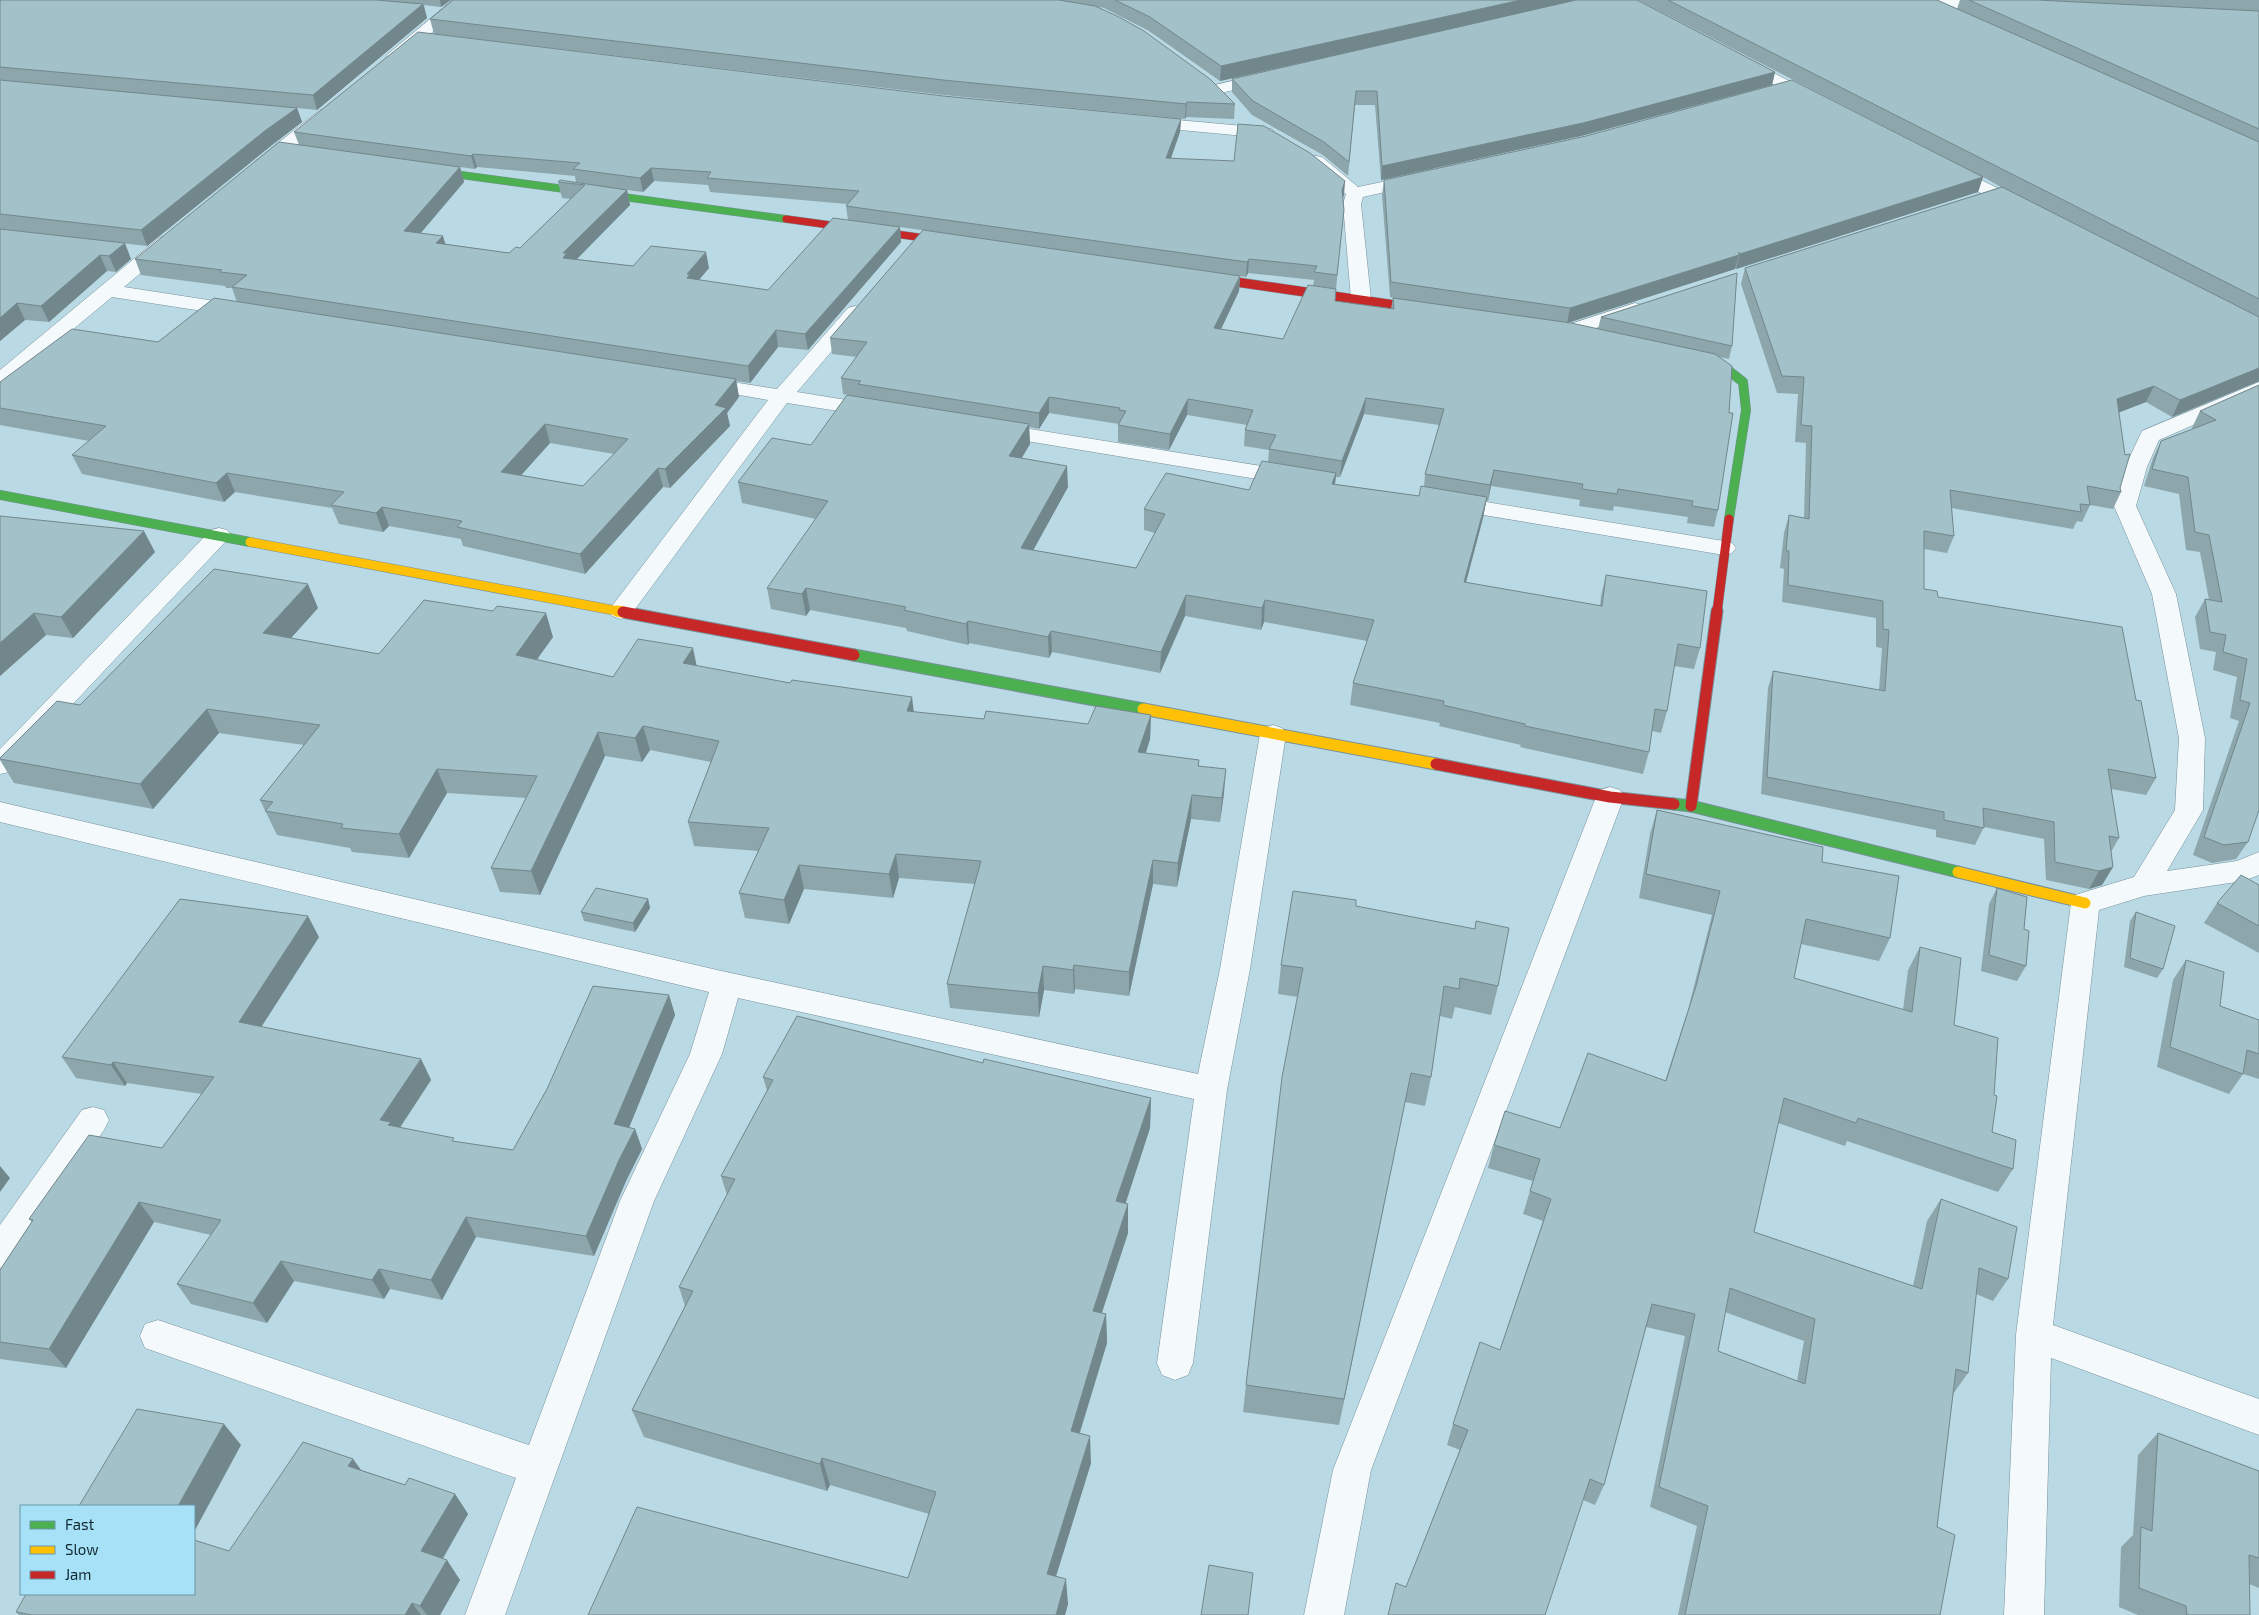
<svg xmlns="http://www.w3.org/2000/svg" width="2259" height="1615" font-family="'Exo 2',sans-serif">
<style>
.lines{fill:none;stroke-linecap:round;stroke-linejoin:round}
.street-casing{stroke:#77919a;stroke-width:1}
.fast-far2-casing{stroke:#77919a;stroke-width:8}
.fast-far1-casing{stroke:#77919a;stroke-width:10}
.fast-casing{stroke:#77919a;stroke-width:13}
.slow-far1-casing{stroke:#77919a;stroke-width:10}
.slow-casing{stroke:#77919a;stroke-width:13}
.jam-far2-casing{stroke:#77919a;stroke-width:8}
.jam-far1-casing{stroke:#77919a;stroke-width:10}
.jam-casing{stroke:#77919a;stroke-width:13}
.street{fill:#f4f9fb;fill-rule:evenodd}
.fast-far2{stroke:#4caf50;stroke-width:7}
.fast-far1{stroke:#4caf50;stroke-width:9}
.fast{stroke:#4caf50;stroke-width:11}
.slow-far1{stroke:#ffc107;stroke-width:9}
.slow{stroke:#ffc107;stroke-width:11}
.jam-far2{stroke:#c62828;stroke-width:7}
.jam-far1{stroke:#c62828;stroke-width:9}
.jam{stroke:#c62828;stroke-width:11}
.wall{fill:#8ca6ac;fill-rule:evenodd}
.shaded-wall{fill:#72878c}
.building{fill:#a3c1c8;stroke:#72878c;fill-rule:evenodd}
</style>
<rect width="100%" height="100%" fill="#b9d9e5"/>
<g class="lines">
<defs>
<path id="street" d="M453,0H469L400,60H388L386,57L388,54Z
M1877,0H1967L2000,3L2002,6L2000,9L1995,10L1884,4L1879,3Z
M1740,56L1821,97L1823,100L1821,103H1809L1734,64L1732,61L1734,58Z
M1269,72L1275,74L1277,77L1275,80L1217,94L1211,92L1209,89L1211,86Z
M326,109L332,110L334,114L332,118L266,170H254L251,166L254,162L320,110Z
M1144,117L1266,128L1272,129L1274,133L1272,137L1266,138L1138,126L1136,122L1138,118Z
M1316,156L1322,157L1358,187L1420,174L1426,175L1429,179L1426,183L1363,197L1361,204L1371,299L1368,303L1361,305L1354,303L1351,299L1343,204L1346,194L1310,165L1307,161L1310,157Z
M1946,163L2030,204L2033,208L2030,212L2024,213L2018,212L1940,172L1937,168L1940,164Z
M166,236L173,238L175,242L173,246L124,287L241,305L248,307L251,311L248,315L241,317L112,297L7,384L0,386V370L159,238Z
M1635,303L1642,305L1645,309L1642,313L1568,337L1561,335L1558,331L1561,327Z
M855,306L862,308L865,312L797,392L884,406L887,411L884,416L876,417L787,403L630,616L621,619L612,616L609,611L612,606L768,400L694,387L691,383L694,379L701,377L777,389L848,308Z
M2259,382V396L2159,440L2147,467L2136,506L2176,594L2205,738L2203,810L2167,871L2237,861L2259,852V875L2243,881L2144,896L2099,910L2053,1325L2259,1399V1435L2051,1358L2044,1615H2004L2016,1335L2071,903L2075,895L2134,877L2175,810L2179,738L2152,594L2114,506L2125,467L2142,431Z
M992,423L1293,471L1301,473L1304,478L1301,483L1293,485L984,434L981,429L984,424Z
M1449,496L1724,541L1732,543L1736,548L1732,553L1724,555L1441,508L1438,503L1441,498Z
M219,528L227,530L231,535L227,540L9,772L0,774V749L211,530Z
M1273,725L1282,728L1286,734L1250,969L1227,1090L1193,1363L1188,1375L1175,1380L1162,1375L1157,1363L1194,1099L738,998L722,1054L654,1201L505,1615H465L516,1478L145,1348L140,1336L145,1324L158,1320L529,1445L620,1201L690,1054L709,992L0,822V802L717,970L1198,1074L1220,969L1260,734L1264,728Z
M1610,787L1620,790L1624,797L1371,1470L1344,1615H1304L1333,1470L1596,797L1600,790Z
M93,1107L104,1110L109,1120L104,1130L12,1264L0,1268V1225L82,1110Z"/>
<path id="fast-far2" d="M424,170L786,219"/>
<path id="fast-far1" d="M1698,358L1719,363L1743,382L1746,410L1729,519
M0,495L250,542"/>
<path id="fast" d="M854,655L1143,709
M1674,804L1691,806L1958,872"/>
<path id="slow-far1" d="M250,542L623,612"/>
<path id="slow" d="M617,611L623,612
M1143,709L1436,764
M1958,872L2085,903"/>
<path id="jam-far2" d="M786,219L954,242"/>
<path id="jam-far1" d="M1202,277L1429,310
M1717,612L1729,519"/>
<path id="jam" d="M623,612L854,655
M1436,764L1610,797L1674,804
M1691,806L1717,611"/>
</defs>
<use href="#street" class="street-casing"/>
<use href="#fast-far2" class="fast-far2-casing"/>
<use href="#fast-far1" class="fast-far1-casing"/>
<use href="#fast" class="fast-casing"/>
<use href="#slow-far1" class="slow-far1-casing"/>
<use href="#slow" class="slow-casing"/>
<use href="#jam-far2" class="jam-far2-casing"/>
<use href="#jam-far1" class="jam-far1-casing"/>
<use href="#jam" class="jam-casing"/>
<use href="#street" class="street"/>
<use href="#fast-far2" class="fast-far2"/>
<use href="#fast-far1" class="fast-far1"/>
<use href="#fast" class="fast"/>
<use href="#slow-far1" class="slow-far1"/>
<use href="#slow" class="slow"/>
<use href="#jam-far2" class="jam-far2"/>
<use href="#jam-far1" class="jam-far1"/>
<use href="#jam" class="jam"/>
</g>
<path class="wall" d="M0,0H451L441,7L424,5L427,18L317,110L297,108L302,122L272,145L147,246L0,229Z
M453,0H1637L1775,72L1772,85L1581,136L1381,180L1375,105H1355L1348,176L1323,155L1252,115L1232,92V79L1327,57L1220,81L1149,31L1104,8L1099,7L1235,104L1234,119L1186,117L1185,119L944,95L434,34L430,19Z
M1638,0H1937L1957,9L1960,0H2259V381L2172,417L2146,402L2119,412L2120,488L2121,492L2113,509L2090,505L2082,522L2077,521L2073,529L1951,508L1954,536L1947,553L1924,549V589L1938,597L2136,700L2156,778L2146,795L2111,789L2119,838L2111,852L2113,867L2102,885L2089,889L2046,880L2044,839L1984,827L1975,845L1936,837V830L1761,794L1768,688L1773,671L1879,690L1882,648L1876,647V618L1782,602L1784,569L1780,568L1784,533L1789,515L1804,518L1806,443L1795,442L1798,394L1777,393L1741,284L1745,268L2001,187L1983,177L1978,192L1736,269L1735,268V269L1568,323L1598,329L1601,317L1732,346L1729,359L1720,357L1718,510L1714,527L1687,523L1688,517L1614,506L1613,511L1579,506L1580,500L1491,486L1488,501H1486L1483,518L1466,583L1600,606L1601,596L1606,575L1700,648L1694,669L1674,666L1667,711L1661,733L1652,731L1649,752L1643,774L1520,747L1521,745L1439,726L1440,723L1350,705L1353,683L1367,641L1264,622L1261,630L1185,616L1160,673L1052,652L1049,658L969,643L968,645L907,631L906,628L810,610L806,616L771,609L767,588L816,519L742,503L738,482L811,445L860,397L843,394L841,378L857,357L832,354L830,338L1240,276L1239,291L1221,329L1283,339L1335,301L1391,309L1393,298L1390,297L1382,195L1384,180L1973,172ZM1049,413L1119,424L1118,425V442L1169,450L1187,415L1247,425L1245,430L1244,446L1269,450L1268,462L1249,490L1144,509V530L1155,533L1136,568L1033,550L1068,487L1022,458L1030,444L1029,427L1039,429ZM1364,414L1439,425L1425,474L1424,487L1419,496L1335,484L1336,477H1340Z
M943,96L1181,119L1180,132L1171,158L1345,181L1343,198L1344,210L1336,289L1313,286L1314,280L1248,273L1246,277L900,227L901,242L808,350L778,347L750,383L736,381L739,397L727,413L730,426L670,488L663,487L585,574L463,546L461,539L389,526L383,532L339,524L332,508L235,492L224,502L82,474L72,455L89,441L0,425V382L158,342L237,302L232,288H226L225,286L141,275L135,259L299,145L294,132ZM460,167L475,169L477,167L575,176L576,183L558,182L562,198L571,199L520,248L509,253L446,244L420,233L464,182ZM654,181L708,185L710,192L847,204L846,206L848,220L768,290L699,280L709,268L633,266L577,259L630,205L627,190L643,192ZM550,443L614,454L583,486L521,475Z
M0,229L131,259L116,272L107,271L49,322L25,320L0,341Z
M2259,385L2248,842L2236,859L2212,863L2193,855L2239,721L2230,718L2237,677L2213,670L2216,652L2200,649L2195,617L2205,599L2209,600L2200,552L2186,550L2179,494L2144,486L2153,458L2161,441L2193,429L2192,428L2200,411Z
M0,516L155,552L73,638L46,635L0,676Z
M318,608L291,638L379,654L553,637L537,659L613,677L697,666L914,712L984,719L1088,724L1151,715L1150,739L1146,753L1199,760V766L1224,793L1220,822L1191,819L1177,887L1153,884L1129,996L1075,989L1074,994L1044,990L1039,1017L950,1008L947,984L975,884L899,878L893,898L804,889L789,924L745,918L739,893L758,851L694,846L688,822L711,762L650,750L642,762L605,756L540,895L500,892L491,868L526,798L447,793L409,858L352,852L350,848L277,835L260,800L304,745L219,733L153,809L14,783L0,760V758L80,705Z
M1657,810L1822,862L1890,938L1879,961L1801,944L1794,978L1903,1010L1908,970L1920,947L1954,1025L1994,1095L1992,1132L2013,1169L1998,1192L1847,1141L1845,1146L1778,1123L1754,1232L1913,1286L1927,1221L1941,1199L2008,1279L1993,1301L1976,1294L1968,1373L1953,1394L1937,1527L1940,1615H1678L1697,1526L1650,1507L1685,1336L1646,1327L1604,1485L1595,1505L1583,1500L1406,1587L1460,1450L1447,1445L1453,1424L1500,1350L1543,1221L1523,1214L1533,1181L1488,1168L1494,1145L1560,1128L1665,1081L1688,1010L1712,915L1639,898L1650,834ZM1725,1312L1804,1341L1797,1381L1718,1351Z
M2259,885V953L2204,923L2217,903Z
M1997,888L2024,929L2026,966L2017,981L1981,971L1989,904Z
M648,899L650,908L635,932L584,921L581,912Z
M1356,906L1498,986L1491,1015L1455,1007L1452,1019L1440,1016L1431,1077L1425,1106L1405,1102L1339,1425L1243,1412L1246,1385L1298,997L1278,994L1281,965Z
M2136,912L2163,969L2157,978L2124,967L2130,921Z
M319,937L261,1027L421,1059L431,1080L400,1128L456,1142L513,1150L669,995L675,1015L629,1127L635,1129L642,1149L626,1181L594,1256L476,1237L442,1300L390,1289L384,1299L294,1281L267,1323L191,1304L177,1284L211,1235L154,1222L66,1368L0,1359V1270L32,1222L29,1219L162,1148L202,1094L127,1083L125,1086L76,1078L62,1057Z
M2186,960L2220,1006L2259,1020V1079L2243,1074L2229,1094L2157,1067L2173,980Z
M983,1063L1151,1098L1150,1128L1125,1203L1128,1204V1233L1102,1313L1106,1314L1107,1343L1080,1433L1091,1463L1056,1576L1068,1604L1065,1615H588L908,1578L929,1514L830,1485L827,1491L644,1437L632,1410L685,1306L679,1287L727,1195L721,1176L767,1091L763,1077Z
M2158,1433L2259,1471V1588L2249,1584L2250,1615H2138L2119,1607L2121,1547L2133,1535L2138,1455Z
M353,1459L361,1470L405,1485L455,1494L468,1514L443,1559L460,1580L440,1615H19L16,1612L229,1551Z"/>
<path class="shaded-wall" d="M440,0H451L441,7Z
M1521,0H1581L1220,81L1221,66Z
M423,4L427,18L317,110L313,95Z
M1775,72L1772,85L1581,136L1381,180L1382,166Z
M1187,102L1186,117L1185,119L1186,104Z
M297,108L302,122L272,145L147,246L141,230L266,130Z
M1181,119L1180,132L1166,172V158Z
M473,154L477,167L475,169L471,156Z
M460,167L464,182L409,247L404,231Z
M651,168L654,181L643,192L640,178Z
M1983,177L1978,192L1736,269L1740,254Z
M1345,181L1344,195L1341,204L1342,190Z
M627,190L630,205L570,266L563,258V253Z
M900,227L901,242L808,350L805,334Z
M443,236L448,252L436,243Z
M125,243L131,259L116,272L109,256Z
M706,252L709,268L692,288L687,278V274Z
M100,255L107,271L49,322L41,306Z
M1739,255L1735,269L1567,323L1570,308Z
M1249,259L1248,273L1246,277L1247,262Z
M1240,276L1239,291L1214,344V328Z
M17,303L25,320L0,341V318Z
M776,330L778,347L750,383L748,366Z
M2259,368V381L2172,417L2180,400Z
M736,379L739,397L727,413L730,426L670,488L665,469Z
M2154,386L2146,402L2110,416L2117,399Z
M1049,397V413L1039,429V413Z
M1366,398L1364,414L1340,477L1342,461Z
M1188,399L1187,415L1169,450L1170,434Z
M545,424L550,443L507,491L501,472Z
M1029,424L1030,444L1010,477L1009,456Z
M1067,466L1068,487L1023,569L1021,548Z
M658,468L663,487L585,574L580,554Z
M1494,470L1491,486L1488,501L1490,485Z
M227,473L235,492L224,502L216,483Z
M1336,473L1334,494L1332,484Z
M1487,497L1483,518L1460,604L1464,582Z
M382,507L389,526L383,532L376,513Z
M144,531L155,552L73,638L61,617Z
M308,584L318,608L274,657L263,633Z
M806,588L810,610L806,616L802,594Z
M1186,595L1185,616L1160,673L1161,652Z
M1265,600L1264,622L1261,630L1262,608Z
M34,613L46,635L0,676V643Z
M546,613L553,637L523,679L516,655Z
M968,621L969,643L968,645L966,624Z
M1051,631L1052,652L1049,658L1048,637Z
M693,648L698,672L683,663Z
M912,697L915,721L907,711Z
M207,709L219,733L153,809L140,784Z
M1151,715L1150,739L1138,777V752Z
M643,726L650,750L642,762L635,738Z
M598,732L605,756L540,895L531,871Z
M437,769L447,793L409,858L399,834Z
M1226,769L1224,793L1220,822L1222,798Z
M1192,795L1191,819L1177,887L1178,863Z
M896,854L899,878L893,898L889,874Z
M1153,860V884L1129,996V972Z
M799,865L804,889L789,924L784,900Z
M2113,867L2102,885L2089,889L2099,871Z
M648,899L650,908L635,932L633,923Z
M308,916L319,937L251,1043L239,1022Z
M1074,965L1075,989L1074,994L1073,970Z
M1043,966L1044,990L1039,1017L1038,993Z
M669,995L675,1015L622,1145L614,1124Z
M421,1059L431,1080L396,1133L380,1120Z
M113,1062L127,1083L125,1086L111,1065Z
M1411,1073L1405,1102L1339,1425L1344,1399Z
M1151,1098L1150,1128L1117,1230L1116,1201Z
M635,1129L642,1149L626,1181L594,1256L586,1236L619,1160Z
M0,1166L10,1178L0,1192Z
M139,1202L154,1222L66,1368L49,1349Z
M1128,1204V1233L1093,1339V1311Z
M466,1217L476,1237L442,1300L431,1280Z
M281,1261L294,1281L267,1323L253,1303Z
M379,1269L390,1289L384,1299L372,1280Z
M1106,1314L1107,1343L1072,1457L1071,1431Z
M224,1424L241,1445L194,1532V1506H178Z
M1090,1436L1091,1463L1049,1599L1047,1574Z
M822,1458L830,1485L827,1491L820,1464Z
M353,1459L368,1480L348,1466Z
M455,1494L468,1514L435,1571L421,1551Z
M447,1560L460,1580L440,1615H427L420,1606Z
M1066,1579L1068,1604L1065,1615H1056Z
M412,1603L421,1615H405Z"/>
<path class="building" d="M0,0H376L423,4L313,95L0,67Z
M453,0H1059L1095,6L1119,17L1144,31L1210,79L1235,104L1187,102L1186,104L943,80L430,19Z
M1115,0H1521L1221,66L1150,17Z
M1576,0H1637L1775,72L1583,123L1382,166L1377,91H1356L1349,162L1324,142L1253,101L1232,79Z
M1668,0H1937L2259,142V299Z
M1969,0H2037L2259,11V129Z
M418,32L943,96L1181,119L1166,158L1234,161L1238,124L1264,126L1310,153L1345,181L1342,190L1344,210L1337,275L1314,272L1317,266L1249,259L1247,262L846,206L859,191L707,178L711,172L651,168L640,178L573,169L580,163L473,154L471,156L294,132Z
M0,80L297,108L266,130L141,230L0,214Z
M1792,80L1983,177L1740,254L1739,252V255L1570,308L1391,282L1384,180L1586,136Z
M279,142L460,167L404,231L443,236L436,243L509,253L516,247L520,248L585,185L558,182L560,180L627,190L563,253H567L563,258L633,266L651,246L706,252L687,274H690L687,278L768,290L833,218L900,227L805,334L776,330L748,366L232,287L247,275L220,272L222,270L135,259Z
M2002,187L2259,317V368L2180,400L2154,386L2117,399L2125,455L2130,454L2120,488L2121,492L2087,486L2090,505L2080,504L2081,512L1950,490L1954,536L1924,531V589L1937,591L1938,597L2122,627L2136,700L2141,701L2156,778L2108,769L2119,838L2109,836L2113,867L2099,871L2055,862L2054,822L1983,808L1984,828L1944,820V812L1767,777L1773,671L1885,691L1889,630L1883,629V601L1788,585L1789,551H1786L1789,515L1809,519L1812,426L1801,425L1804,377L1782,376L1745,268Z
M0,229L125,243L109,256L100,255L41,306L17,303L0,318Z
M923,230L1240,276L1214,328L1283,339L1308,285L1336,289L1335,301L1394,309L1393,298L1571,323L1715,354L1732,366L1729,413H1733L1718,510L1692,506L1693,501L1618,489L1617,494L1582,489L1583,484L1494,470L1490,485L1425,474L1444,409L1366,398L1342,461L1269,449L1276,435L1245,430L1253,410L1188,399L1170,434L1118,425L1126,411L1119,410L1120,408L1049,397L1039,413L858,384L861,381L841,378L867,342L830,338Z
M1737,273L1732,346L1601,317Z
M214,298L736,379L715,405L726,408L665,469L658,468L580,554L457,527L462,521L382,507L376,513L331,505L344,492L227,473L216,483L72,455L106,426L0,408V382L72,329L158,342ZM545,424L628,439L583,486L501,472Z
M2259,385V810L2248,842L2224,845L2204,837L2250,703L2240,700L2247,659L2223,652L2226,635L2210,632L2205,599L2222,602L2209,535L2195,532L2188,477L2152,469L2161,441L2216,420L2200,411Z
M847,395L1029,424L1009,456L1067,466L1021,548L1136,568L1165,514L1144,509L1166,473L1249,490L1262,461L1336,473L1332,484L1419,496L1421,486L1487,497L1464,582L1602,606L1606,575L1707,591L1700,648L1678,644L1667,711L1655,709L1649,752L1525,726V724L1443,705L1444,701L1353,683L1374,620L1265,600L1262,608L1186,595L1161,652L1051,631L1048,637L968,621L966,624L904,610L906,607L806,588L802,594L767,588L828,501L738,482L772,438L811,445Z
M0,516L144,531L61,617L34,613L0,643Z
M214,569L308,584L263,633L379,654L424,600L493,611L497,606L546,613L516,655L613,677L638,639L693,648L683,663L790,683L792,680L912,697L907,711L984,719L986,711L1088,724L1096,706L1151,715L1138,752L1199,760L1198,766L1226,769L1222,798L1192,795L1178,863L1153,860L1129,972L1074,965L1073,970L1043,966L1038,993L947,984L981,861L896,854L889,874L799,865L784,900L739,893L769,828L688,822L719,741L643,726L635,738L598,732L531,871L491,868L537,776L437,769L399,834L341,828L343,824L265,811L273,802L260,800L320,725L207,709L140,784L0,759V758L57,701L80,705Z
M1657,810L1823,847L1822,862L1899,876L1890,938L1806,919L1794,978L1912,1012L1920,947L1961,958L1954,1025L1998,1038L1994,1095L1997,1096L1992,1132L2016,1140L2013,1169L1858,1118L1856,1123L1784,1098L1754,1232L1922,1289L1941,1199L2017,1227L2008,1279L1979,1268L1968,1373L1956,1369L1937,1527L1955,1535L1940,1615H1685L1708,1506L1659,1487L1695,1314L1652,1304L1604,1485L1590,1479L1545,1615H1388L1396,1583L1406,1587L1468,1430L1453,1424L1480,1342L1500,1350L1551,1199L1530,1191L1540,1159L1494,1145L1505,1111L1560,1128L1588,1053L1666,1081L1696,986L1720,891L1646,874ZM1730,1288L1815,1319L1805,1384L1718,1351Z
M2241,875L2259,885V926L2217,903Z
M596,888L648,899L633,923L581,912Z
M1997,888L2027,897L2024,929L2029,931L2026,966L1989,955Z
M1293,891L1356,900V906L1475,929L1476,921L1509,928L1498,986L1460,978L1459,989L1444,986L1431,1077L1411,1073L1344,1399L1246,1385L1282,1077L1303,968L1281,965Z
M180,899L308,916L239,1022L421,1059L380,1120L391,1122L388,1125L454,1138L452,1141L513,1150L547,1089L593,986L669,995L614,1124L635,1129L619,1160L586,1236L466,1217L431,1280L379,1269L372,1280L281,1261L253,1303L177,1284L221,1220L139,1202L49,1349L0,1342V1270L33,1220L29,1219L89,1135L162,1148L214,1077L113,1062L111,1065L62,1057Z
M2136,912L2175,926L2163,969L2130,958Z
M2186,960L2224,972L2220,1006L2259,1020V1054L2247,1050L2243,1074L2170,1047Z
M797,1016L983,1063L984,1059L1151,1098L1116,1201L1128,1204L1093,1311L1106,1314L1071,1431L1090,1436L1047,1574L1066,1579L1056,1615H588L637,1507L908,1578L936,1492L822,1458L820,1464L632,1410L693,1291L679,1287L735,1179L721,1176L773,1080L763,1077Z
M137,1409L224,1424L178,1506H79Z
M2158,1433L2259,1471V1558L2249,1555L2250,1615H2187L2186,1606L2139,1588L2141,1527L2152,1531Z
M303,1442L353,1459L348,1466L405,1485L409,1478L455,1494L421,1551L447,1560L420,1606L412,1603L405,1615H32L16,1612L26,1594H194V1540L229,1551Z
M1209,1565L1253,1573L1248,1615H1201Z"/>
<rect x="20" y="1505" width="175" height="90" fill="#a6e1f8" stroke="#6a97a8"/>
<rect x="30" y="1521" width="25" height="8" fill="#4caf50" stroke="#6a97a8"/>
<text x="65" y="1530" font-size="15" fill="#112931">Fast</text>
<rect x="30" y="1546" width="25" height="8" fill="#ffc107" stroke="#6a97a8"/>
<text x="65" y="1555" font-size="15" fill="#112931">Slow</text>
<rect x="30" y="1571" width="25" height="8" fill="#c62828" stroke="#6a97a8"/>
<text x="65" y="1580" font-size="15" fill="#112931">Jam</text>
</svg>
